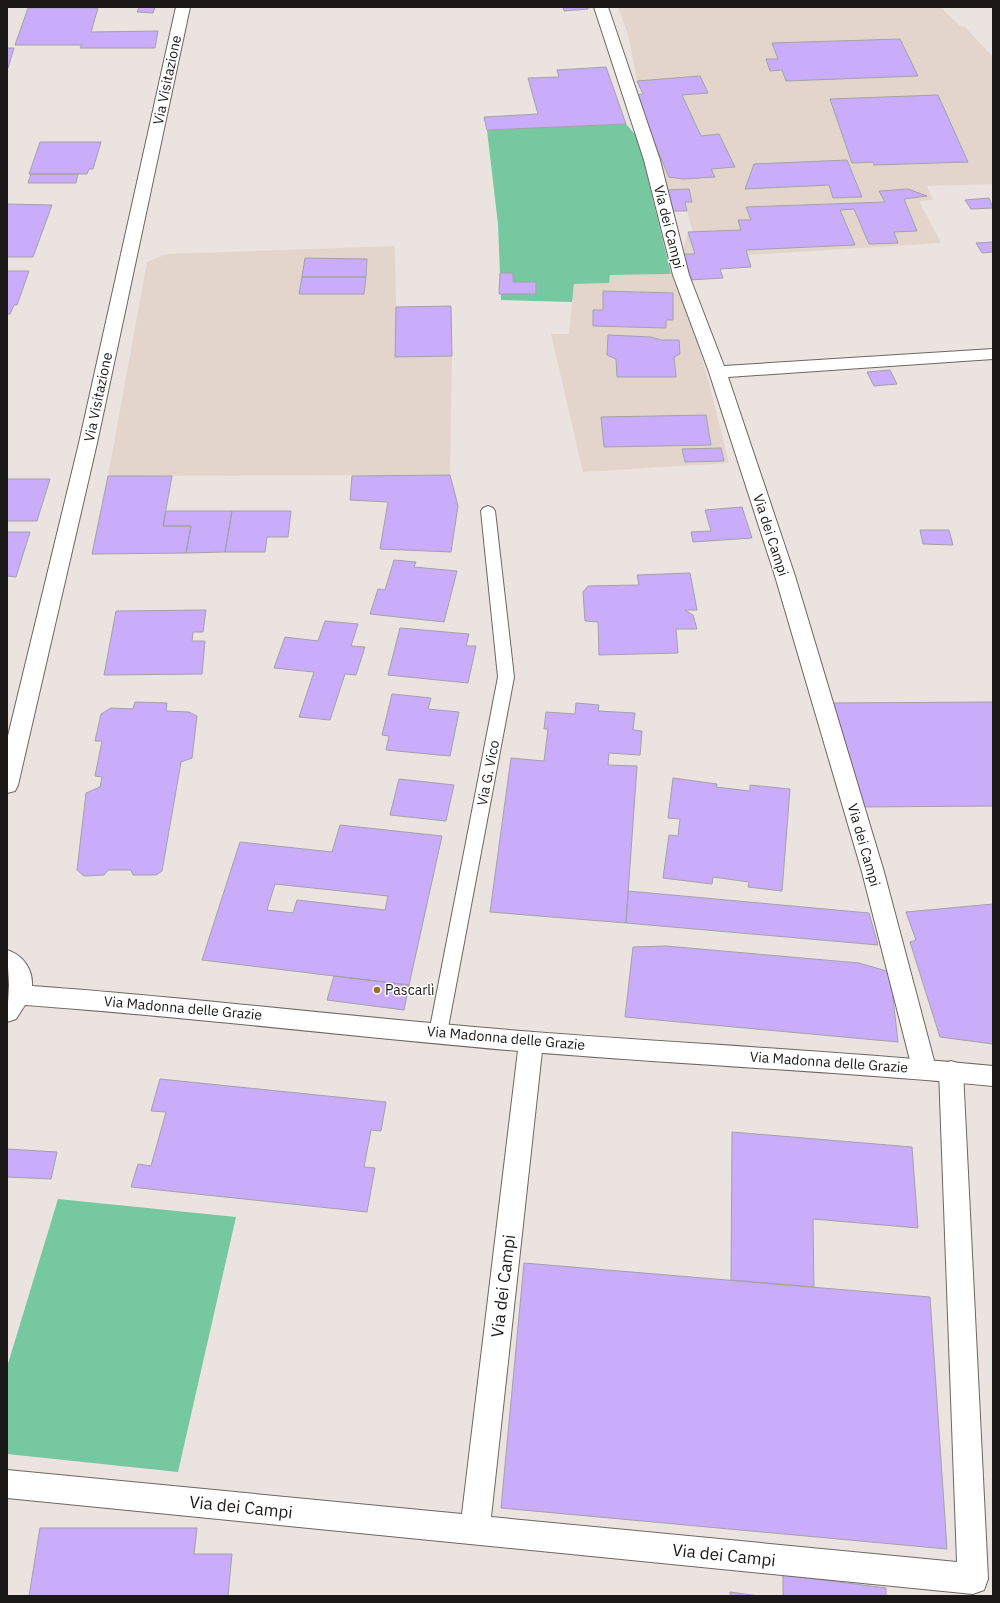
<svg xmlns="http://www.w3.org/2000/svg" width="1000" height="1603" font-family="'IBM Plex Sans',sans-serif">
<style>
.built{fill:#e4d5cc}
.green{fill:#76c8a0}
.building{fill:#c9adfa;stroke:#a3a1a7;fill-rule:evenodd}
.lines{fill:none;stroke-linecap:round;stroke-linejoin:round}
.service-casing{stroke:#6d6663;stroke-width:2}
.minor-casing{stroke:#6d6663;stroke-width:2}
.tertiary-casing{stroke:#6d6663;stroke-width:2}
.secondary-casing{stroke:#6d6663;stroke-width:2}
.service{fill:#fff;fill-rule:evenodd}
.minor{fill:#fff;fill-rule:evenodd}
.tertiary{fill:#fff;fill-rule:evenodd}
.secondary{fill:#fff;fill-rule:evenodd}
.poi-dot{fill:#9c701f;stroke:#fff;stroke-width:1.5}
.labels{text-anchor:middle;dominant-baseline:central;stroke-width:3;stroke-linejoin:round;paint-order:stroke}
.street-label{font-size:14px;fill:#1b1917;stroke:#fff}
.poi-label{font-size:14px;fill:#1b1917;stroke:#fff;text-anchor:start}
.near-street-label{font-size:17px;fill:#1b1917;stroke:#fff}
</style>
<rect width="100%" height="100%" fill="#ebe3df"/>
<path class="built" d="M618,7H940L960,26L965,27L993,57V184L927,186L933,200L919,201L941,243L748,255L751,267L720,269L723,278L690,280L682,254L688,232H693L687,211H669L634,95L643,94L637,81L629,38Z
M395,246L396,307L451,306L452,356L450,475L108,476L147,262L167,254Z
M671,274L683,293L708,379L729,463L583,472L551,334H569L574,284L608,283L610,275Z"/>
<path class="green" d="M626,124L638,138L671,274L610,275L609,283L574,284L572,302L501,300L498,224L487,130Z
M58,1199L236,1217L178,1472L7,1454V1367Z"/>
<path class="building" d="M139,7H155L153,13L137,12Z
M563,7H587L588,9L564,11Z
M28,8H98L91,32L158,31L155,48H80L82,45H15Z
M900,39L918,76L786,81L782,70L770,71L766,59H778L772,43Z
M7,48H14L7,71Z
M606,67L626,124L487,130L484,117L538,114L528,78L559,77L557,70Z
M700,76L708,93L682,95L701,136L719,134L735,167L711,169L715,177L683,179L669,177L634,95L643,94L637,81Z
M938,95L968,162L874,165L873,162L852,163L830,99Z
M40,142H101L93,169H89L87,174H29Z
M847,160L862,197L833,198L829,185L745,189L754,164Z
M31,174H78L76,183H28Z
M689,189L692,202H685L687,211H669L665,190Z
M908,189L927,196L904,199L917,231L894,232L898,243L869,244L854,209L840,210L855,245L746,250L751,267L720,269L723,278L690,280L682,254H695L688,232L741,230L738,220H751L746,207L885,202L879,191Z
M989,198L993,208L971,209L965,200Z
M7,204L52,205L33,257H7Z
M993,242V252L982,253L976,243Z
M305,258L367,259L366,277H302Z
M7,271H29L17,305H14L10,314H7Z
M500,273H513V282H536V294H499Z
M302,277H366L364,294H299Z
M603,291L673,293V320H666V328L593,326V310H603Z
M451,306L452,356L395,357L396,307Z
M608,335L651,337L661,340H679L680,354L674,357L676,377H617L616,359L607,355Z
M890,370L897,384L874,386L867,372Z
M706,415L711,445L604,447L601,417Z
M721,448L724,461L685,462L682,449Z
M450,475L458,506L451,552L380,549L388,502L350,500L352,476Z
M108,476H172L163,526H191L186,553L92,554Z
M7,479H50L37,521H7Z
M742,507L752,538L693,542L691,532L711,531L705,510Z
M166,511H232L225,552L186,553L191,526H163Z
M232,511H291L288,537H267L265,552H225Z
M920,530H949L953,545L923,544Z
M7,532H30L16,577L7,576Z
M394,560L416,562L414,567L457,571L444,622L370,614L378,589L385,590Z
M690,573L697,610H685L693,615L697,629H676L678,653L599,655L598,622L585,621L583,592L588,586L639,585L637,575Z
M206,610L203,632H193L192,641H205L202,674L104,675L116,611Z
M325,621L358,624L351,646L365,647L356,675L345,674L330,720L299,717L314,672L274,668L285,637L318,641Z
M400,628L469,634L466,646H476L468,683L388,675Z
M392,694L431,698L428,709L459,712L450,756L386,750L389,736L382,735Z
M135,702L167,703L166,711L189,712L197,716L192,758L181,762L162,871L156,875H133L131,870H108L104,875L84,876L77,870L86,793L100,787L102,777L95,776L102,741H95L101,714L111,708L133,709Z
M993,702V806L862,807L827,703Z
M576,703L599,705L598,711L635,713L633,730L642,731L640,755L609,753L608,765L637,766L626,923L490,912L511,758L544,761L548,729H544L546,712L575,714Z
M673,778L717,784L716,787L750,791V785L790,789L782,891L748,887L749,882L713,877L712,884L663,878L669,835L678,836L680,819L668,818Z
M399,779L454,785L446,821L390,815Z
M340,825L442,836L409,985L202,960L240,842L332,852ZM275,884L388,896L385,910L297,900L293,913L267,910Z
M628,891L869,913L878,945L626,923Z
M993,904V1044L940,1037L910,942L916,940L906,912Z
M666,946L859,963L890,972L898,1042L625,1017L633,947Z
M334,976L409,985L404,1010L327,1000Z
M160,1079L386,1102L381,1131L371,1130L364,1167L375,1168L367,1212L131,1187L138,1164L151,1166L166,1112L151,1111Z
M732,1132L912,1147L918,1228L813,1219L814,1287L731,1280Z
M7,1149L57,1152L51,1179L7,1177Z
M524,1263L930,1297L947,1549L501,1508Z
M40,1528H197L194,1554H232L228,1596H29Z
M783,1575L886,1588V1596H783Z
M730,1592L759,1596H730Z"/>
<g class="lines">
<defs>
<path id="service" d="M488,506L493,508L495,511L514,677L447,1033L445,1038L438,1041L431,1038L429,1033L498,677L481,511L483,508Z"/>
<path id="minor" d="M594,7H608L660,160L689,275L724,366L993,349V359L728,377L795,576L884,872L936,1068L933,1075L924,1078L915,1075L912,1068L862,872L775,576L709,372L673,275L644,160Z
M531,1032L540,1035L543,1042L491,1517L957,1562L939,1071L942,1064L951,1061L960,1064L963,1071L988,1579L984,1590L973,1594L7,1498V1470L462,1514L519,1042L522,1035Z"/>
<path id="tertiary" d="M176,7H190L97,443L18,785L15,791L7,793V740L79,443Z"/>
<path id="secondary" d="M7,950C23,955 33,969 32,986C200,998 367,1019 534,1032C687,1044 840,1051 993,1066V1086C839,1071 685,1065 531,1052C362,1038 194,1017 25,1005L16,1019L7,1022L9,985Z"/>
</defs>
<use href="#service" class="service-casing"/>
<use href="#minor" class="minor-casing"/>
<use href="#tertiary" class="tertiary-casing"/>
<use href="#secondary" class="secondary-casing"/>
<use href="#service" class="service"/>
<use href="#minor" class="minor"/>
<use href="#tertiary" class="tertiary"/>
<use href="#secondary" class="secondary"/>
</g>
<circle class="poi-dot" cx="377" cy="990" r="4"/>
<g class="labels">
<g class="street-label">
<text transform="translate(167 80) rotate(-78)">Via Visitazione</text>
<text transform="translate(669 227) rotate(76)">Via dei Campi</text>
<text transform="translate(98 397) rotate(-78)">Via Visitazione</text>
<text transform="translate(771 535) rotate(72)">Via dei Campi</text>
<text transform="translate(488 773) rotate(-79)">Via G. Vico</text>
<text transform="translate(864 845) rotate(74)">Via dei Campi</text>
<text transform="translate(183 1008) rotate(5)">Via Madonna delle Grazie</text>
<text transform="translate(506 1038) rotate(5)">Via Madonna delle Grazie</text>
<text transform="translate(829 1062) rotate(4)">Via Madonna delle Grazie</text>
</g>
<g class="poi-label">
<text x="385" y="990">Pascarlì</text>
</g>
<g class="near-street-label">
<text transform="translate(503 1286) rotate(-83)">Via dei Campi</text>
<text transform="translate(241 1507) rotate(6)">Via dei Campi</text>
<text transform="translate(724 1555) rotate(6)">Via dei Campi</text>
</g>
</g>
<rect width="1000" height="1603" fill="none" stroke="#1b1917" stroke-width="16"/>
</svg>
